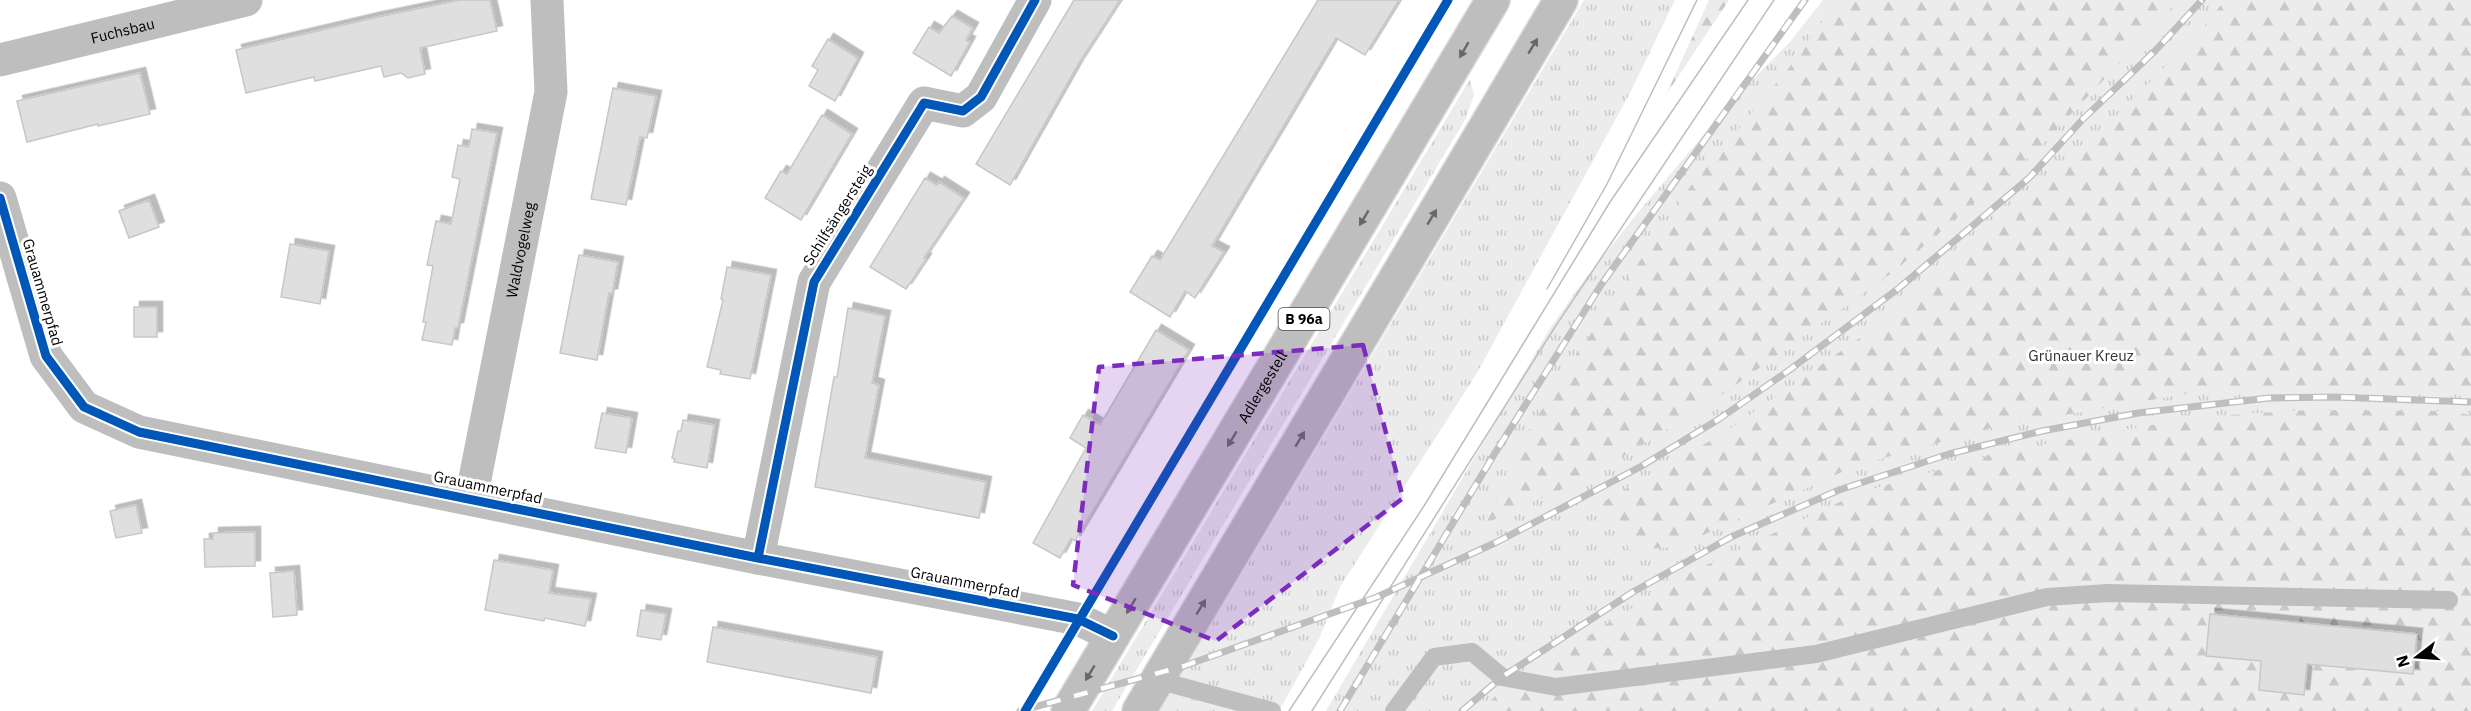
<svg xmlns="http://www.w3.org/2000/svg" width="2471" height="711" font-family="'IBM Plex Sans',sans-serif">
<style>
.grass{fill:url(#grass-tufts)}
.forest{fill:url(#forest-firs)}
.building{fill:#dfdfdf;stroke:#c7c7c7;stroke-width:1.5;filter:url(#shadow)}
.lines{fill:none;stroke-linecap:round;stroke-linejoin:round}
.primary-casing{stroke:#dbdbdb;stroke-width:36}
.lane{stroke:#bebebe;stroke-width:18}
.street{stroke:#bebebe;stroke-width:33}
.primary{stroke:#bebebe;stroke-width:33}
.tram{stroke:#bebebe;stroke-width:1.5}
.rail-casing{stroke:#bebebe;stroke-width:7}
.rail{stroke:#fff;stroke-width:4.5;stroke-dasharray:14;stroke-linecap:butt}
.cycleway-casing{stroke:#fff;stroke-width:13}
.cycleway{stroke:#0057b8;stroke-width:9}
.oneway{fill:#686868}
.marked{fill:#7b2cbf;fill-opacity:0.2;stroke:#7b2cbf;stroke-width:4.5;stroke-dasharray:12 8;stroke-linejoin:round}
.labels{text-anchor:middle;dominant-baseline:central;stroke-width:6;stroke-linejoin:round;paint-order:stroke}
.shield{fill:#fff;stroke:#4c4c4c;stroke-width:1.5}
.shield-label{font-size:14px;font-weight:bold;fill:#000}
.street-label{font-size:15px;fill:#000;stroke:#fff}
.park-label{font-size:15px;fill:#333;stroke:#fff}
</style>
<defs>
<pattern id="grass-tufts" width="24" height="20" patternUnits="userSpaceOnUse" patternTransform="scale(1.5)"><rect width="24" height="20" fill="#ececec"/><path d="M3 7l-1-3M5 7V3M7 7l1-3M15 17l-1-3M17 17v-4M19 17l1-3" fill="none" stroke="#c9c9c9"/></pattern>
<pattern id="forest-firs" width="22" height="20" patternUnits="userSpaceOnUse" patternTransform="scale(1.5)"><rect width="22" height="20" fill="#ececec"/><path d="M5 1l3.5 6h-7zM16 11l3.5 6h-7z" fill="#c9c9c9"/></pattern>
<filter id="shadow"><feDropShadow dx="5.5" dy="-5.5" stdDeviation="0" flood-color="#0004"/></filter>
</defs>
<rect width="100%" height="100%" fill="#fff"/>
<path class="grass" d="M1584,0H1675L1630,93L1477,373L1340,587L1319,639L1279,711H1160Z
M1823,0H2471V711H1326L1549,330L1578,288L1635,216L1739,93L1789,43Z
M1470,79L1474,95L1466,118L1112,711H1092Z"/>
<path class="forest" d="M1709,0H1729L1666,95Z
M1838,0H2179L2036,151L1893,272L1716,399L1591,476L1482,525L1520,466L1511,458L1597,324L1690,187L1788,69Z
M2225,0H2471V389L2310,385L2192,393L1994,427L1855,466L1677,547L1630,550L1601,503L1724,433L1911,302L2059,173L2198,34Z
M2310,410L2446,411L2471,415V711H1480L1499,693L1679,578L1859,493L2001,452L2197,417Z"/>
<path class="building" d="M460,0H490L497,31L420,48L425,74L408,78L401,73L384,77L381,66L315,81L314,77L246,93L236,50L373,18Z
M1074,0H1120L1079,63L1010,185L976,164Z
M1318,0H1399L1365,55L1336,38L1212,246L1224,252L1195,298L1185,291L1170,317L1130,292L1152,256L1160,260Z
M952,16L973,28L966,40L970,42L951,76L913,53L929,27L939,33Z
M828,39L858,58L835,101L809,86L818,70L812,66Z
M140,73L150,114L98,126V124L27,142L17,101Z
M613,88L656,96L647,138L640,137L626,205L591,199Z
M822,115L852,134L801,220L765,198L781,171L787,174Z
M472,129L497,133L458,328H455L452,345L422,340L426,322H423L433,266L427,265L436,221L451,224L460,179L452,177L458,145L469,147Z
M925,178L937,185L939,182L964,198L924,258L926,259L906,289L870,267Z
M149,200L159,227L129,238L119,211Z
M290,244L329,251L320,304L281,297Z
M579,255L618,262L612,294L609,293L597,360L560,353Z
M727,267L771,275L750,379L720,374L721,370L707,367L723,300L721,299Z
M134,307H157V337H134Z
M848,308L885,316L872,383L879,385L865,458L986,482L979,518L815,487L834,377H837Z
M1156,330L1189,350L1075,541L1071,538L1060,558L1033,543L1086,448L1070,438L1083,415L1100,425Z
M602,413L632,418L626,453L595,448Z
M683,420L714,425L707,468L674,462L675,459L672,458L678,431H681Z
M136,505L142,533L116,538L110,511Z
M255,532V566L205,567L204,539H213V533Z
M494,560L553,570L549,593L591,599L585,626L545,618L544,621L485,610Z
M294,571L297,615L273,617L270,573Z
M641,610L666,614L661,640L637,636Z
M2210,614L2417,634L2413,674L2307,664L2304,695L2259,690L2261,661L2206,656Z
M713,627L877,657L871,693L707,662Z"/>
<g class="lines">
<defs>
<g id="primary">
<path id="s3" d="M1068,711L1493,0"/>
<path d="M1139,711L1561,0"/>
</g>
</defs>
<use href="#primary" class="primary-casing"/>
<path class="lane" d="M1157,680L1272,711
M1394,711L1434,657L1472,652L1502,677L1556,687L1816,654L2047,597L2108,593L2449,600"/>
<g class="street">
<path id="s1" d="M0,60L246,0"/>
<path d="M0,198L46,356L84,407L139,432L758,558L1078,619L1113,636"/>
<path id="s2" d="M471,499L551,92L547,0"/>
<path d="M758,558L814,282L924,103L963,111L981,97L1035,0"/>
</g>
<use href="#primary" class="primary"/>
<path class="tram" d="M1547,289L1607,184L1697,0
M1289,711L1424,506L1610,202L1748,0
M1312,711L1555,327L1774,0"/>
<defs>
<path id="rail" d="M1020,711L1184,666L1377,597L1497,542L1640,467L1719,419L1788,371L1899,288L2029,178L2083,119L2156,50L2202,0
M1340,711L1495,453L1601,285L1805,0
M1462,711L1502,677L1633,592L1731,537L1839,490L1949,454L2042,431L2138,413L2269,398L2334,397L2471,402"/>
</defs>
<use href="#rail" class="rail-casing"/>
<use href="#rail" class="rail"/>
<defs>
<path id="cycleway" d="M0,198L46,356L84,407L139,432L758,558L1078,619L1113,636
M758,558L814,282L924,103L963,111L981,97L1035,0
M1025,711L1448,0"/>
</defs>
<use href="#cycleway" class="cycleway-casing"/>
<use href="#cycleway" class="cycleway"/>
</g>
<defs><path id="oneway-solid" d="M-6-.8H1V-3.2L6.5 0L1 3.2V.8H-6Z" transform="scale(1.5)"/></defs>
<g class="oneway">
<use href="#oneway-solid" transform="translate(1533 46) rotate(-59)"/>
<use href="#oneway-solid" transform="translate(1464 50) rotate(120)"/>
<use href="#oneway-solid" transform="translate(1432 217) rotate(-59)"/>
<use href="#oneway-solid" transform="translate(1364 218) rotate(121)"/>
<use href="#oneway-solid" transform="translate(1232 439) rotate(121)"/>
<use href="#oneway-solid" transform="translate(1300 439) rotate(-59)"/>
<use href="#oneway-solid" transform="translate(1131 606) rotate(121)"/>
<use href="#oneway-solid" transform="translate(1201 607) rotate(-59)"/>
<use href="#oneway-solid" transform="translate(1090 673) rotate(121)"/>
</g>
<path class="marked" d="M1363,345L1403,498L1216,641L1073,585L1099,367Z"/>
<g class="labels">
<rect class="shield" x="1278.5" y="308" width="51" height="22" rx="4.5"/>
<g class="shield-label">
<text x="1304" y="319">B 96a</text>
</g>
<g class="street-label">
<text stroke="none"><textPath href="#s1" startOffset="126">Fuchsbau</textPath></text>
<text transform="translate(837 215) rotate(-58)">Schilfsängersteig</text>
<text stroke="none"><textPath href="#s2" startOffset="254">Waldvogelweg</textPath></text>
<text transform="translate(43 292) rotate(74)">Grauammerpfad</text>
<text stroke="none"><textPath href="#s3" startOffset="378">Adlergestell</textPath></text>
<text transform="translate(488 487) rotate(12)">Grauammerpfad</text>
<text transform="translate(965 582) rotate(11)">Grauammerpfad</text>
</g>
<g class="park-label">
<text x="2081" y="355">Grünauer Kreuz</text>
</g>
</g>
<g transform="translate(2417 657) rotate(253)" stroke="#ffffff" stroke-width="4.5" paint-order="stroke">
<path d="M0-4.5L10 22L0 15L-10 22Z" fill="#000000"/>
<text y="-9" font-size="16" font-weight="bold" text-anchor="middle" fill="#000000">N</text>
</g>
</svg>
